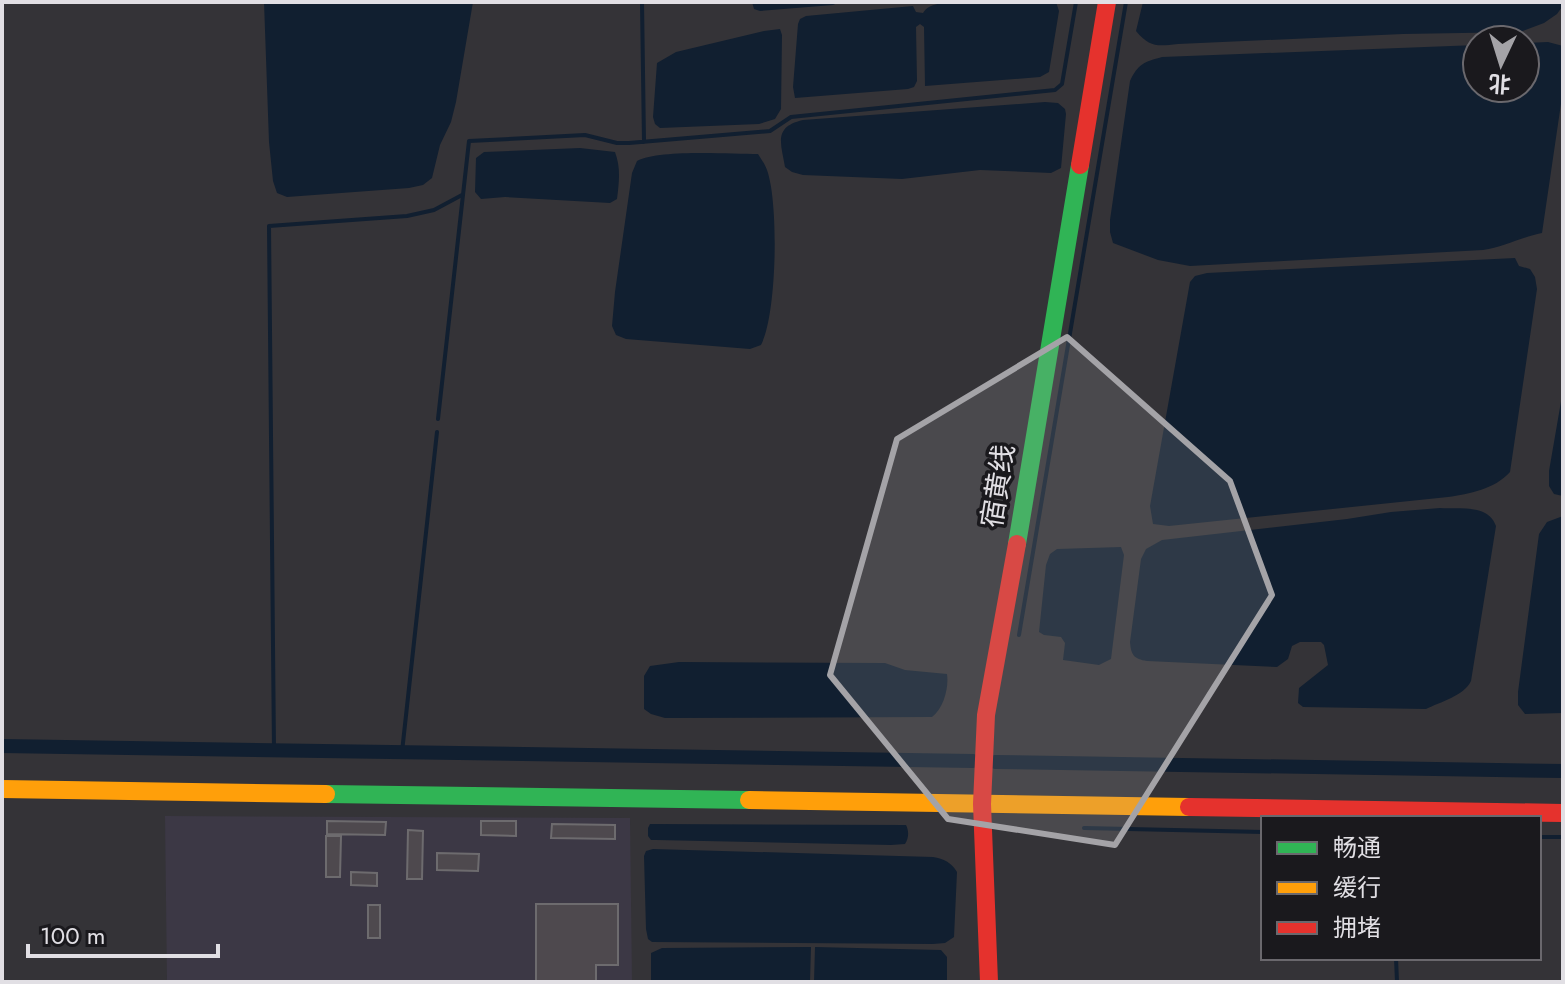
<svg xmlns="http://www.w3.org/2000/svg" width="1565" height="984" font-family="Jost,'Noto Sans SC',sans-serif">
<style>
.built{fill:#3c3845}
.water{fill:#111f30}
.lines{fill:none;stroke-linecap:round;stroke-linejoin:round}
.stream{stroke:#111f30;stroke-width:4}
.canal{stroke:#111f30;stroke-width:14}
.building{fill:#4e494e;stroke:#6d6b6e;stroke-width:2}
.fast{stroke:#30b455;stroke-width:18}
.slow{stroke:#ff9f0a;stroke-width:18}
.jam{stroke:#e5322d;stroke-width:18}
.marked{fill:#a4a3a7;fill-opacity:0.2;stroke:#a4a3a7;stroke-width:6;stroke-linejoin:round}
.labels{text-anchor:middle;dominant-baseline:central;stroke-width:7;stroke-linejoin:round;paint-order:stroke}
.street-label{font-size:28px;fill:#e1dfe4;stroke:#1a191d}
</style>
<rect width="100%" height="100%" fill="#343337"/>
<path class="built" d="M165,816L630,818L632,982H167Z"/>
<path class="water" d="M264,2H473L456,102L451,122L440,145L432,178L423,185L409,188L287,197L277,193L273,181L269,142Z
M752,2H840L833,5L760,11L754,9Z
M964,2H1056L1059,11L1049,72L1040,77L925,86L924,27L920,24L916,27L917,81L914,87L908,89L795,98L793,87L798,24L800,19L806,16L913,6L916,12L923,13C930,1 951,3 964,2Z
M1143,2H1563L1562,7L1557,14L1544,23L1520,32L1403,34L1178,44C1158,46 1150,48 1136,31Z
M780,29L782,35L781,109L775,119L759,124L660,128L655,124L653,117L657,63L676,52L764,31Z
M1548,42L1563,46V90L1542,233C1522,237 1504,247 1483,250L1190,266L1158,260L1113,243L1110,232V220L1130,81C1138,64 1144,62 1162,57L1477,45V88H1525V43Z
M1045,102L1058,103L1065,109L1066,114L1061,168L1051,173L980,170L902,179L803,175L792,172L785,167C781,143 773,127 803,120Z
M580,148L615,152C621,168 619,182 617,199L610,203L505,197L481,199L475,192L476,158L484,152Z
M758,154C761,159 765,164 767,170C779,203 777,315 761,345L750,349L626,339L616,335L612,326L615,292L632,173L637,161C660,149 729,154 758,154Z
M1515,258L1519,266L1530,269L1535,277L1537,289L1510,472C1495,489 1469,494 1448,497L1169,526L1153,524L1150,506L1190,282L1195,276L1207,273Z
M1563,390V496L1554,494L1549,486V471Z
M1440,508C1459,509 1489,504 1496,526L1471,681C1464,696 1440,702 1426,709L1303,707L1298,703L1299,688L1328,665L1324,645L1321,642H1300L1292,646L1288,659L1277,667L1147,661C1134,659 1131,655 1130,642L1141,559L1146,549L1162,540L1347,519L1391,512Z
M1563,516V713L1525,714L1518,705V692L1539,534L1547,522Z
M1121,547L1124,555L1111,659L1099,665L1063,660L1065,643L1061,637L1044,635L1039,632L1046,565L1050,554L1057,549Z
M679,662L885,663L905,670L947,674C949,687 944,708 932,717L665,718L651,714L644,709V676L650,666Z
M650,824L906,825C909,831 909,838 905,844L891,845L656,840H651L648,836V828Z
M653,849L933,857C944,859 951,862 957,872L954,937L945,943L933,944L652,942L648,939L646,929L644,856L646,851Z
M811,947L810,982H651V953L662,948Z
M815,947L941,950L947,957V982H814Z"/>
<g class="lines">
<path class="stream" d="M642,2L644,142
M438,419L469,141L585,135L617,143H629L770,131L791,117L1055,90L1062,84L1076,2
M1019,635L1126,2
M274,750L269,226L407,216L434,210L462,195
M402,752L437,432
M1084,828L1263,832
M1539,837H1563
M1396,958L1397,982"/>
<path class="canal" d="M2,746L973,761
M995,762L1563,771"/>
</g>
<path class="building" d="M327,821L386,822L385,835L327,834Z
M481,821H516V836L481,835Z
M552,824L615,825V839L551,838Z
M408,830L423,831L422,879H407Z
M326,836H341L340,877H326Z
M437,853L479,854L478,871L437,870Z
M351,872L377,873V886L351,885Z
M536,904H618V965H596V982H536Z
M368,905H380V938H368Z"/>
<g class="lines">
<path class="fast" d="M1017,544L1080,165
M326,794L749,800"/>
<path class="slow" d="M2,789L326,794
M749,800L1189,807"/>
<path class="jam" d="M1080,165L1107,2
M1189,807L1563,813
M989,982L982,804L986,715L1017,544"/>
</g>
<path class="marked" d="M1067,337L1230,481L1272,595L1115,845L948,819L830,675L897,439Z"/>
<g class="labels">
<g class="street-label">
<text transform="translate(998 486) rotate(-81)">宿黄线</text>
</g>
</g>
<rect width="1565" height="984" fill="none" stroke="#e1dfe4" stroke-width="8"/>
<rect x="1261" y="816" width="280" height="144" fill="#1a191d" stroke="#6a686d" stroke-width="2"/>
<rect x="1277" y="842" width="40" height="12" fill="#30b455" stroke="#6a686d" stroke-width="2"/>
<text x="1333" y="856" font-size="24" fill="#e1dfe4">畅通</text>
<rect x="1277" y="882" width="40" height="12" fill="#ff9f0a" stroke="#6a686d" stroke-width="2"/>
<text x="1333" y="896" font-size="24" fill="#e1dfe4">缓行</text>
<rect x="1277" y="922" width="40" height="12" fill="#e5322d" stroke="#6a686d" stroke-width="2"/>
<text x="1333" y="936" font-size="24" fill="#e1dfe4">拥堵</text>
<g transform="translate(1501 64) rotate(184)"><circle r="38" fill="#1a191d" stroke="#6a686d" stroke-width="2"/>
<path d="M0-6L14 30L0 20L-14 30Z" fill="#a4a3a7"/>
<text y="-12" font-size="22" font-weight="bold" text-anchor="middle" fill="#e1dfe4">北</text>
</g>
<path d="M28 944v12h190v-12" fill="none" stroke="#e1dfe4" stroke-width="4"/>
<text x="40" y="944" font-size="24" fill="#e1dfe4" stroke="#1a191d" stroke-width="6" paint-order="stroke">100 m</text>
</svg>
